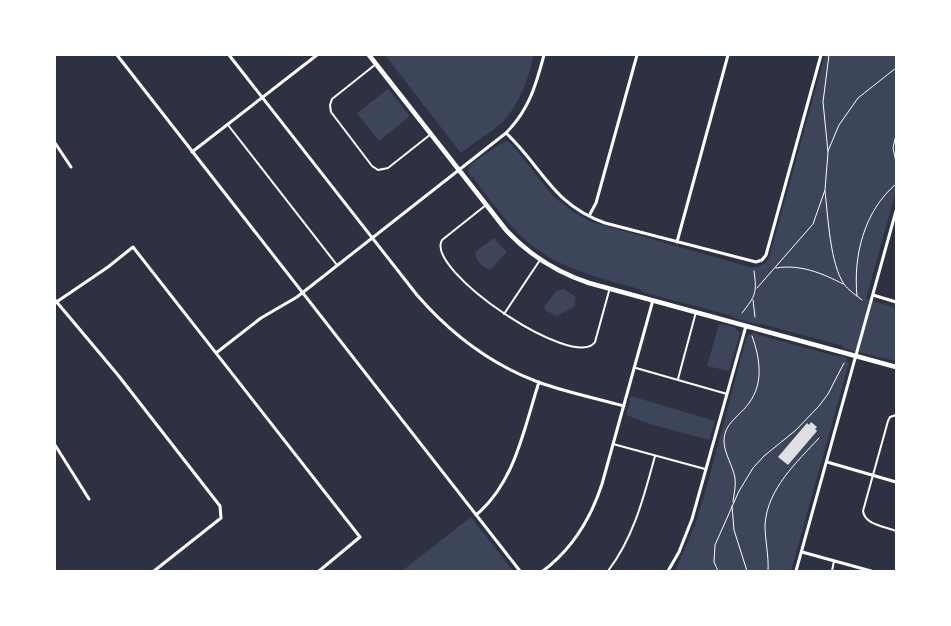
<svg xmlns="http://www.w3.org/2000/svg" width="951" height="626" font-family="'Asap Condensed',sans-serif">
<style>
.green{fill:#3c4559}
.building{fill:#e0e0e3}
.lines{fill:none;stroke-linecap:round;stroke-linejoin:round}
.path{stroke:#fff;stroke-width:1}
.service{stroke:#fff;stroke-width:2}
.minor{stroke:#fff;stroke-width:3}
.tertiary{stroke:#fff;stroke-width:4.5}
</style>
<rect width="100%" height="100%" fill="#2d3142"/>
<path class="green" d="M385,55H534C527,81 520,106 499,125C487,135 473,143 461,153Z
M825,55H896V191L866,299L896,308V361L845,349L843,346L762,324L760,325L734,318L733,316L642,292L640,289C598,278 555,268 522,237C503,219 488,197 473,177H470L468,171L471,164L503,142L507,141L514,147L553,196L575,213L592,222L750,267C759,268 765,265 769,258Z
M388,89L410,116L379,141L357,113Z
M494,238L507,252L490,270C482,267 476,261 475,252Z
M564,289L576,297L574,307L557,316L545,310L544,307L556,291Z
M719,324L734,327L740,333L729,371L707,366Z
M754,332L759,335L839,357L842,356L845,357L849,363L791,571H675L694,527L705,493L746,339L748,335Z
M631,396L715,421L709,440L650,424L626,415Z
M471,517L513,571H402Z"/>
<path class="building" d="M811,422L817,427L815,429L817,431L788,465L778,457L807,423L809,425Z"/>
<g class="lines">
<path class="path" d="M896,135L893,148L896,162
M828,151L839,125L858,98L896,68
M825,191C828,216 830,264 844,284C848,290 856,295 862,300
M776,268C800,264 822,273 843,284
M757,288L813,224L825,190L828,152L823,102L829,55
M857,296C853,256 864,211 896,184
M753,300L755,317
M742,313C756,295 757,293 754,271
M733,502C734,494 736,486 735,478C733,466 724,453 724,441C724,423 740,416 749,403C764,383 760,358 752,336
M732,506L734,530L747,571
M718,571L714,562L715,545L739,491L753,468L764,456L796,430L819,406L828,394L844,363
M768,571C769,556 765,540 765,525C767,489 797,462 819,438"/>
<path class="service" d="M376,64L332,99L330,105L331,112L372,166L378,170L388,168L431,134
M228,125L337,265
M486,205L442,240C424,270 575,372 595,342L609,291
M504,314L540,260
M636,368L727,394
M678,379L696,312
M896,415L890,417L888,421L863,511C865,525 884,526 896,531
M613,444L705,469
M608,571C634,537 644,496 655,456
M832,571L834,561"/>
<path class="minor" d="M117,55L520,571
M229,55L417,295C450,333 490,364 538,382C565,392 595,398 624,406
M506,133C543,168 553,205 605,223L756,262L762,260L766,255L821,55
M55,143L71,167
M192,152L317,55
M589,216L596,203L637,55
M677,242L728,55
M873,295L896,302
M55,300L118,375L220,506L221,518L154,571
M55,303L108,267L133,247L360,537L319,571
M216,353L261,318L297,297L506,133C529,110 536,85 544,55
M55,445L89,499
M827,462L896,482
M476,515C515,483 524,428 539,382
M802,552L871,571
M543,571C572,549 591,518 602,484L653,300
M668,571L679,552L692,519L746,326
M796,571L896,211"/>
<path class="tertiary" d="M369,55L506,230C529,255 556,272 589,283L896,367"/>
</g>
<rect width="951" height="626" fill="none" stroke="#ffffff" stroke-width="112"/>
</svg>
